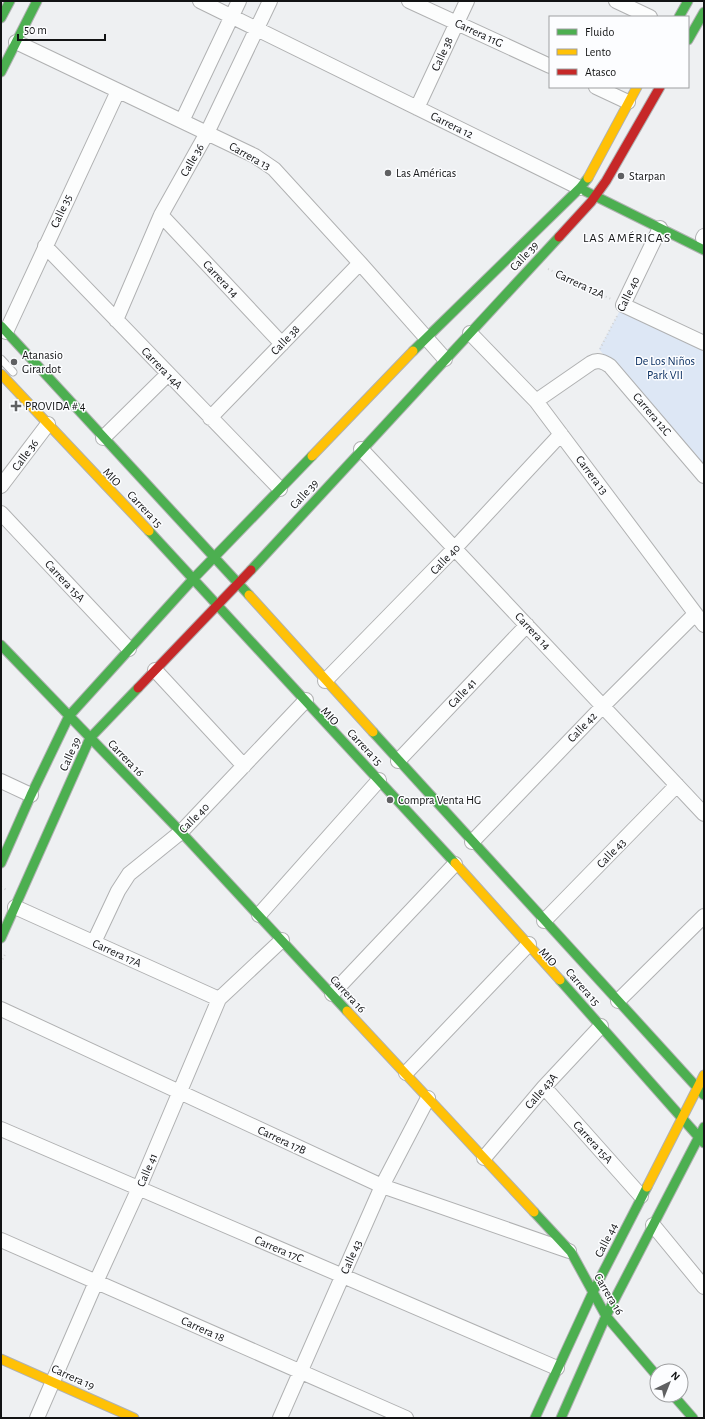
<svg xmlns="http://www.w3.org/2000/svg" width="705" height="1419" font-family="'Alegreya Sans',sans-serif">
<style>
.green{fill:#dde7f5}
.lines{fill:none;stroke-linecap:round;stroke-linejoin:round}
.lane-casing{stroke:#b0b1b2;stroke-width:9}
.street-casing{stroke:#b0b1b2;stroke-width:16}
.fast-casing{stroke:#b0b1b2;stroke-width:11}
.slow-casing{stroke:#b0b1b2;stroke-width:11}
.jam-casing{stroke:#b0b1b2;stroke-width:11}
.path{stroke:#d1d2d3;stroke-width:2;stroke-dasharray:1 3;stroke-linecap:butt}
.lane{stroke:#fcfdfd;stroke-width:7}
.street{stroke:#fcfdfd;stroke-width:14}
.fast{stroke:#4caf50;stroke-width:9}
.slow{stroke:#ffc107;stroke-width:9}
.jam{stroke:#c62828;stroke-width:9}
.poi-dot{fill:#5f6062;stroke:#fcfdff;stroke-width:1.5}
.labels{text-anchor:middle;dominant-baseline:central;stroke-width:3;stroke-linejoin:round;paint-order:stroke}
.street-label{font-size:12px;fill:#121314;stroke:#fcfdff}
.poi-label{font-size:12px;fill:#121314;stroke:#fcfdff;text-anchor:start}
.park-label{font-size:12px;fill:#03295d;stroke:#fcfdff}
.neighbourhood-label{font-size:13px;letter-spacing:1px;fill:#121314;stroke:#fcfdff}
</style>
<rect width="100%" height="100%" fill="#eef0f2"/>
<path class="green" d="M623,305L704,343V475L599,349Z"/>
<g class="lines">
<defs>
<path id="lane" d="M1,359L13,372"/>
<path id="street" d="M200,1L580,188
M409,1L550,66
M616,1L650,17
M16,42L255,156L274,169L360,263L445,359
M596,87L628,102
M417,108L467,1
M182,121L239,1
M161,215L282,344
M660,228L623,305L704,343
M703,238L704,236
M45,246L280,489
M116,320L161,215L207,133L270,1
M6,332L118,91
M470,333L536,401L704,625
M536,401L591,363C598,359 604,362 610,366L704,476
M210,418L360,263
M103,438L168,374
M361,449L704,814
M1,486L48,424
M1,513L129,649
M155,670L244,766
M325,681L455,548L561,434
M398,761L527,625
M1,781L31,795
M472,842L603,706L695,614
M15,907L219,999
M259,915L379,780
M544,921L677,785
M94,942L118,891L129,874L181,832L306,700
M332,994L455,864
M618,1001L704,916
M1,1009L382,1186L569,1251
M406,1073L529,944
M544,1087L641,1196
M1,1129L557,1368
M484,1158L544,1087L601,1026
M653,1225L704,1287
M1,1240L406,1418
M37,1418L96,1282L139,1188L219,999L282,940
M280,1418L382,1186L428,1098"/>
<path id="fast" d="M679,17L688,1
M1,18L10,1
M688,40L704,12
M1,72L37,1
M585,191L704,250
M1,326L249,595
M413,351L580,188L588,178
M149,531L455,863
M251,570L559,237
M1,645L181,832L347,1011
M373,732L704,1095
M1,863L31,795L69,716L194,578L312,456
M1,938L90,738L138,688
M560,980L704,1143
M534,1212L571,1252L606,1316L657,1376
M673,1395L693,1418
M535,1418L593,1292L647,1187
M561,1418L606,1316L704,1127"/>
<path id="slow" d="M588,178L637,87
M1,374L149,531
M312,456L413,351
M249,595L373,732
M455,863L560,980
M347,1011L534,1212
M647,1187L704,1075
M1,1359L134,1418"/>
<path id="jam" d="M559,237L591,202L606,181L660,87
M138,688L251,570"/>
</defs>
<use href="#lane" class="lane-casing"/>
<use href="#street" class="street-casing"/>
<use href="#fast" class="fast-casing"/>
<use href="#slow" class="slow-casing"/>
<use href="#jam" class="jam-casing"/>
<path class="path" d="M548,269L613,300
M600,349L617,316
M1,887L7,890
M1,963L6,952"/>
<use href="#lane" class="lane"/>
<use href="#street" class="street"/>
<use href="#fast" class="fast"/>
<use href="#slow" class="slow"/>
<use href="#jam" class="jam"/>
</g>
<g class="poi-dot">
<circle cx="388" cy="173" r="4"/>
<circle cx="621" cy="176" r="4"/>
<circle cx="14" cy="362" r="4"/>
<path d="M14 400h4v4h4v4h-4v4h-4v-4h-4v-4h4z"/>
<circle cx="390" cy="800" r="4"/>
</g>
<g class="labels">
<g class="street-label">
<text transform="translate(479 33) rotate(25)">Carrera 11G</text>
<text transform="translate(442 54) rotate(-65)">Calle 38</text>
<text transform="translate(452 125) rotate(26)">Carrera 12</text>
<text transform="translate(250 156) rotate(29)">Carrera 13</text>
<text transform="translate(192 160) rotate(-60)">Calle 36</text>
<text transform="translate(61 211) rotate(-65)">Calle 35</text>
<text transform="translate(524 256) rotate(-47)">Calle 39</text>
<text transform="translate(221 279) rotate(47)">Carrera 14</text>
<text transform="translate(580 284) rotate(25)">Carrera 12A</text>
<text transform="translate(628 294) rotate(-64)">Calle 40</text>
<text transform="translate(285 340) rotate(-46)">Calle 38</text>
<text transform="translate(162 368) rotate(46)">Carrera 14A</text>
<text transform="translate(652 414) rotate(50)">Carrera 12C</text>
<text transform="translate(25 455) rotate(-53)">Calle 36</text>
<text transform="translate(592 475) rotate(53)">Carrera 13</text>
<text transform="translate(112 477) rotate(47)">MIO</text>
<text transform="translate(304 494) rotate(-47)">Calle 39</text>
<text transform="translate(145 509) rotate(47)">Carrera 15</text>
<text transform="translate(445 559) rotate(-46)">Calle 40</text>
<text transform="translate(65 581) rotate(47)">Carrera 15A</text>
<text transform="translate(533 631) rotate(47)">Carrera 14</text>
<text transform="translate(462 693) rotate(-46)">Calle 41</text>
<text transform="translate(330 716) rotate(48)">MIO</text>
<text transform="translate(582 727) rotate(-46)">Calle 42</text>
<text transform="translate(365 747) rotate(47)">Carrera 15</text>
<text transform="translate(70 754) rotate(-66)">Calle 39</text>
<text transform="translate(126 758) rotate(46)">Carrera 16</text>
<text transform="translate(194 818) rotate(-45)">Calle 40</text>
<text transform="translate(611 853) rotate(-46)">Calle 43</text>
<text transform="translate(117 953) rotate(24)">Carrera 17A</text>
<text transform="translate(548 957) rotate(48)">MIO</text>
<text transform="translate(583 987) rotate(49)">Carrera 15</text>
<text transform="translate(348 994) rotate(47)">Carrera 16</text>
<text transform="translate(541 1091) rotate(-49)">Calle 43A</text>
<text transform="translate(282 1140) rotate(25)">Carrera 17B</text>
<text transform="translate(593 1142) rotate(48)">Carrera 15A</text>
<text transform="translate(147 1170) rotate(-67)">Calle 41</text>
<text transform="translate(606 1240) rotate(-63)">Calle 44</text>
<text transform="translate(279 1249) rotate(23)">Carrera 17C</text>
<text transform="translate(351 1257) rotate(-66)">Calle 43</text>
<text transform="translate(609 1294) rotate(59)">Carrera 16</text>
<text transform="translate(203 1329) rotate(24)">Carrera 18</text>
<text transform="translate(73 1377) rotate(24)">Carrera 19</text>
</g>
<g class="poi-label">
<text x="396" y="173">Las Américas</text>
<text x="629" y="176">Starpan</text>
<text x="22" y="355">Atanasio<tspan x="22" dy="14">Girardot</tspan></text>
<text x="25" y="406">PROVIDA # 4</text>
<text x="398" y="800">Compra Venta HG</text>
</g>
<g class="park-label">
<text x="665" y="361">De Los Niños<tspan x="665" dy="14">Park VII</tspan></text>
</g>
<g class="neighbourhood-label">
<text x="627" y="238">LAS AMÉRICAS</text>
</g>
</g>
<rect width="705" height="1419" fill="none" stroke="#121314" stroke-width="4"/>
<rect x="549" y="16" width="140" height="72" fill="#fcfdff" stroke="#9e9fa1"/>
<rect x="557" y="29" width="20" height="6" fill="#4caf50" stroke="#9e9fa1"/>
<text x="585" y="36" font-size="12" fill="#121314">Fluido</text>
<rect x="557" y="49" width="20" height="6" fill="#ffc107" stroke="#9e9fa1"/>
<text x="585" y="56" font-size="12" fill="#121314">Lento</text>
<rect x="557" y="69" width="20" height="6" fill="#c62828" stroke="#9e9fa1"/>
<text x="585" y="76" font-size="12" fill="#121314">Atasco</text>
<g transform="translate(669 1383) rotate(43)"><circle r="19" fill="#fcfdff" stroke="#9e9fa1"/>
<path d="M0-3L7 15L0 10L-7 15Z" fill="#5f6062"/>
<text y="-6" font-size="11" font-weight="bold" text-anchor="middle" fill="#121314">N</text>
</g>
<path d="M18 34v6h87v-6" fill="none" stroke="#121314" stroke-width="2"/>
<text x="24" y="34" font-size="12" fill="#121314" stroke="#fcfdff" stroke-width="3" paint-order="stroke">50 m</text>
</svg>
